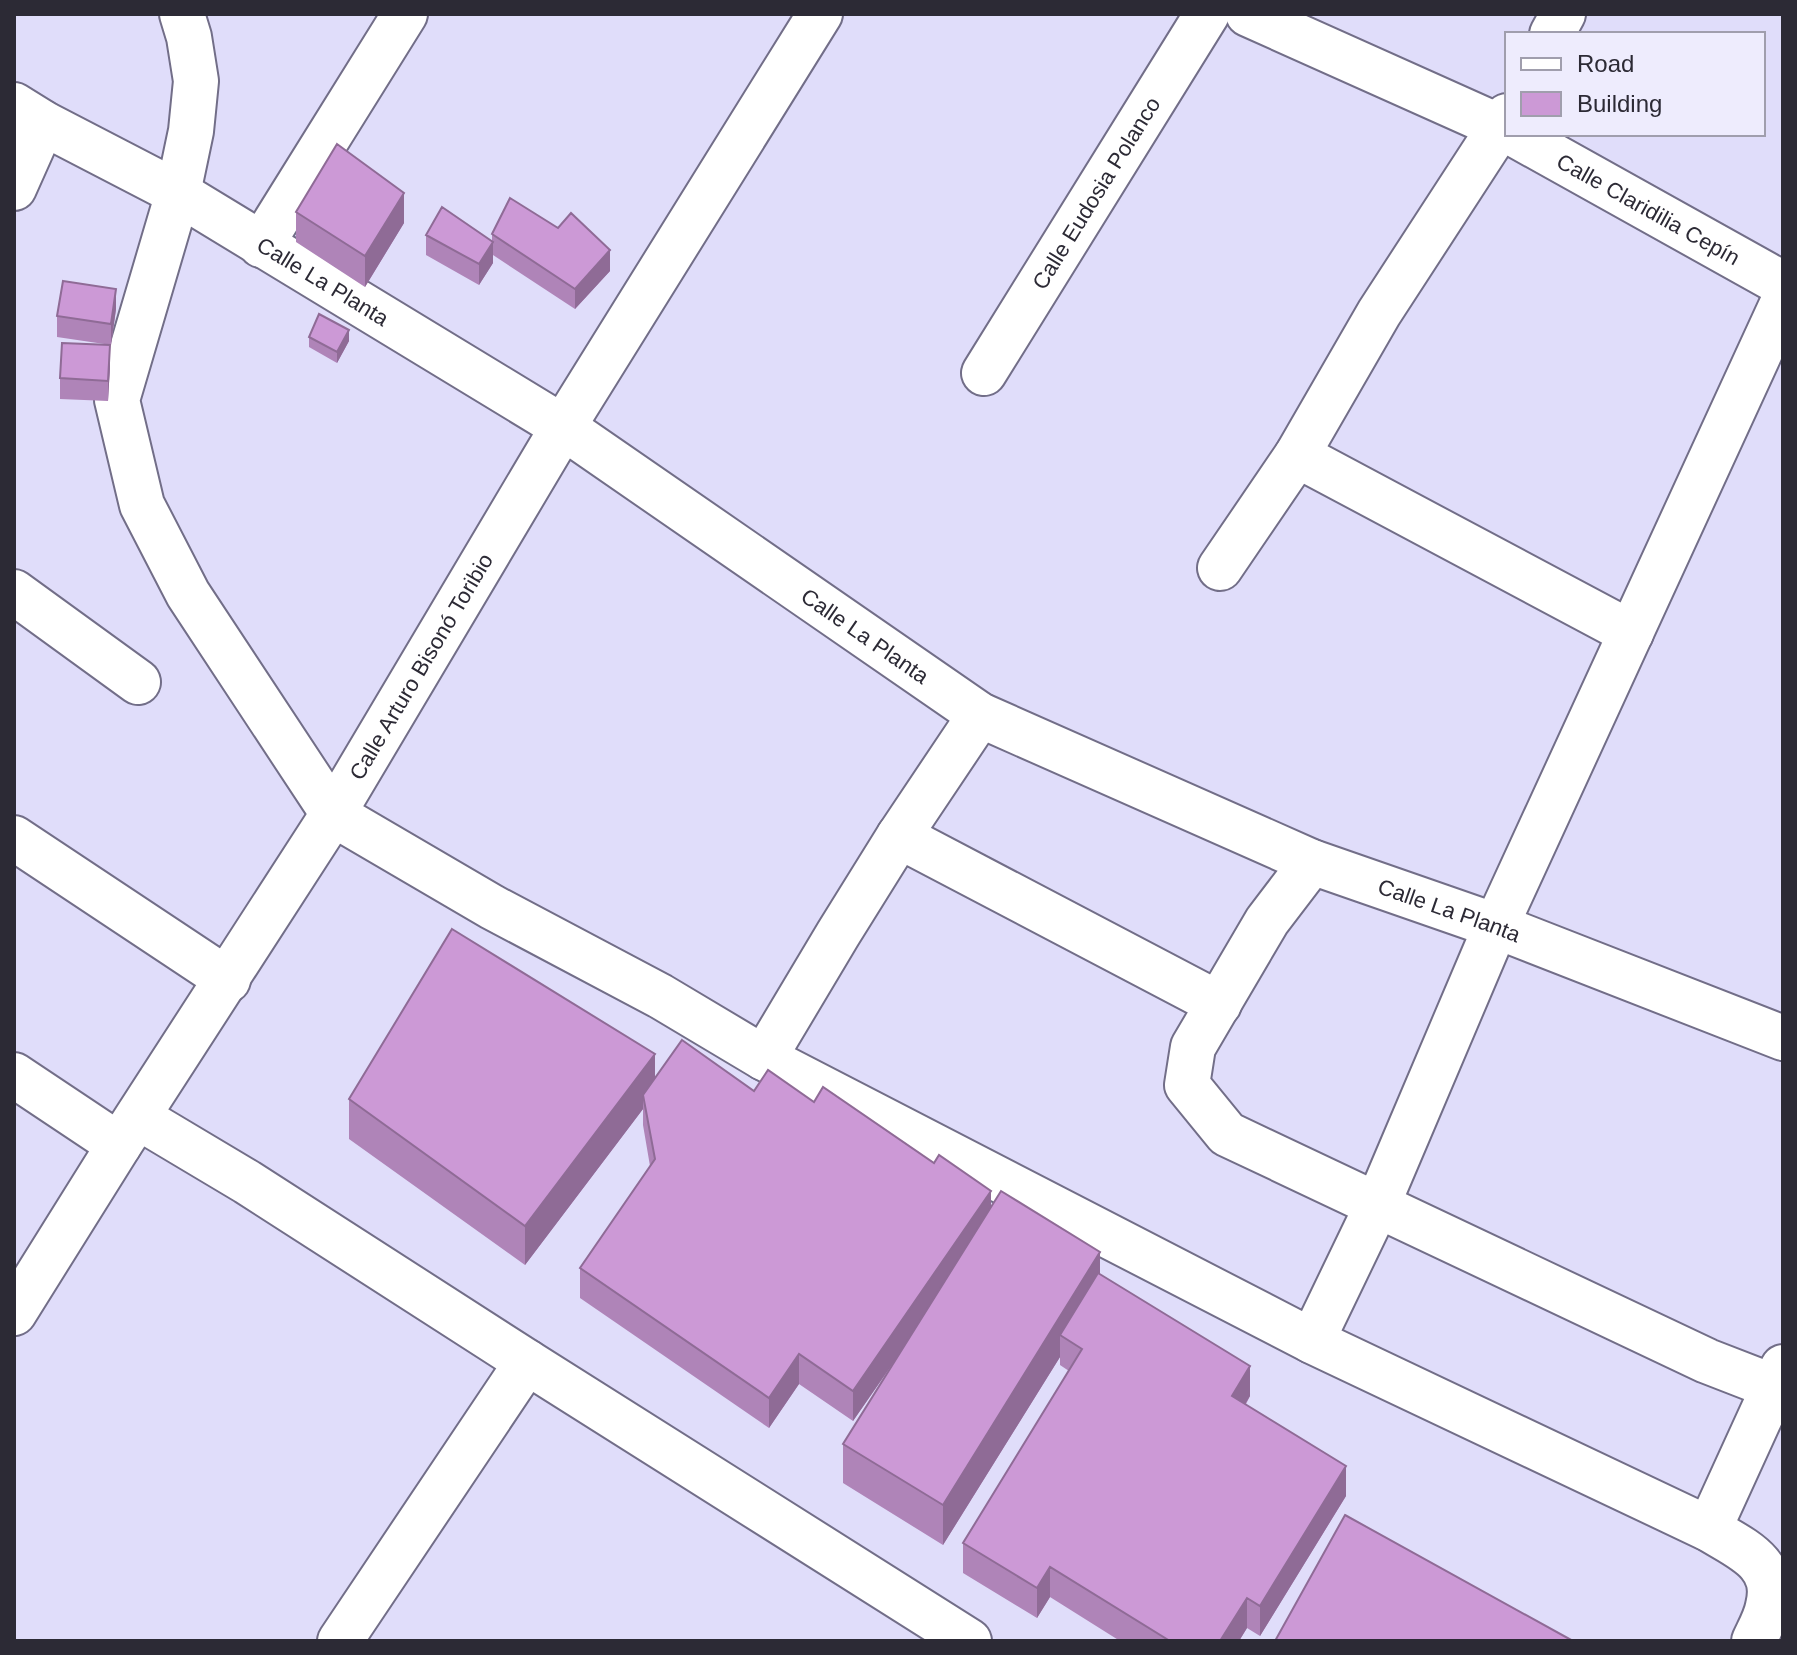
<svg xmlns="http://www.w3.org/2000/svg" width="1797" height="1655" font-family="Arial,sans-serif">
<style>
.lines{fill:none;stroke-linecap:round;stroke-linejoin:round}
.minor-casing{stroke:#726e88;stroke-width:48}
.minor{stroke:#fff;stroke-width:44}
.wall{fill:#af84b8}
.shaded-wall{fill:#8f6b96}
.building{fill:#cc99d6;stroke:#8f6b96;stroke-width:2}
.labels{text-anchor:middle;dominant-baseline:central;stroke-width:6;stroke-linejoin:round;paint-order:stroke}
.street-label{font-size:22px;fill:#2c2a35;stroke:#eeecfd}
</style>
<rect width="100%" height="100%" fill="#e0ddfa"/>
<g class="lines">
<defs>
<g id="minor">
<path d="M182,14L189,37L196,81L191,131L178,193L117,400L142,505L188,594L333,814L492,907L660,996L764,1058L1312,1341L1709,1529C1739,1548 1779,1562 1768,1606C1766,1618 1759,1630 1754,1641"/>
<path d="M1248,14L1507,130"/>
<path d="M1552,34L1563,14"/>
<path id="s1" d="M14,105L43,123L178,193L563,427L980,715L1312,862L1496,926L1783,1038"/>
<path id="s2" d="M1514,134L1783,284"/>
<path d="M14,188L43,123"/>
<path d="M261,245L405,14"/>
<path id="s3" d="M984,373L1207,14"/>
<path d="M1297,455L1631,633"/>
<path d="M1220,568L1297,455L1379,313L1507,116"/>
<path d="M14,592L138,682"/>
<path d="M899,836L1219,1004"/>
<path d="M14,838L228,980"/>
<path d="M1312,862L1267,921L1193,1047L1187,1085L1227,1134L1707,1361L1774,1387"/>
<path d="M764,1058L838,934L899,836L980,715"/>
<path d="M14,1075L119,1145"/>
<path d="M138,1117L247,1182L527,1362L969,1641"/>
<path id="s4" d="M14,1313L119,1145L333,814L563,427L820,14"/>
<path d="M1312,1341L1377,1206L1496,926L1783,302"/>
<path d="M1709,1529L1783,1367"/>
<path d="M340,1641L527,1362"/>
</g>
</defs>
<use href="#minor" class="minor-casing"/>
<use href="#minor" class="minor"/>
</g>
<path class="wall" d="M296,212L404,223L365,287L296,242Z
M492,234L610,271L575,309L493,255V263L479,285L426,255V235L492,241Z
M116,309L111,345L57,337V316Z
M309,337L349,341L337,363L309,347Z
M110,366L108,401L60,399V378Z
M655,1078L754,1091L814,1102L991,1207L1100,1274L1250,1396L1246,1404L1346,1496L1260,1636L1247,1628L1239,1641H1120L1050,1597L1037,1618L963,1573V1543L1069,1371L1060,1365V1357L943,1545L843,1483V1444L901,1352L853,1421L799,1384L769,1428L580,1298V1268L650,1166L643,1125V1109L525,1265L349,1139V1099Z"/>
<path class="shaded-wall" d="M404,193V223L365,287V256Z
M493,242V263L479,285V264Z
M610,250V271L575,309V289Z
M116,289V309L111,345V324Z
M349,330V341L337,363V352Z
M110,345V366L108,401V381Z
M655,1054V1093L643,1095V1109L525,1265V1226Z
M991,1191V1221L853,1421V1391Z
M1100,1252V1292L1060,1335V1357L943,1545V1505Z
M799,1354V1384L769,1428V1398Z
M1250,1366V1396L1232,1426V1396Z
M1346,1466V1496L1260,1636V1606Z
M1050,1567V1597L1037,1618V1588Z
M1247,1598V1628L1239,1641H1220Z"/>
<path class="building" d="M337,144L404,193L365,256L296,212Z
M510,198L558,228L571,213L610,250L575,289L492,234Z
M442,207L493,242L479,264L426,235Z
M63,281L116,289L111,324L57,316Z
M319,314L349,330L337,352L309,337Z
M62,343L110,345L108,381L60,378Z
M452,929L655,1054L525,1226L349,1099Z
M682,1040L754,1091L768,1070L814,1102L823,1087L934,1163L939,1155L991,1191L853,1391L799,1354L769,1398L580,1268L655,1159L643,1095Z
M1001,1191L1100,1252L943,1505L843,1444Z
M1098,1273L1250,1366L1232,1396L1346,1466L1260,1606L1247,1598L1220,1641H1170L1050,1567L1037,1588L963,1543L1082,1349L1060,1335Z
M1345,1515L1573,1641H1275Z"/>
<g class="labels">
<g class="street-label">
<text stroke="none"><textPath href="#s3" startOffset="212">Calle Eudosia Polanco</textPath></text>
<text stroke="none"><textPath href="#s2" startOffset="154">Calle Claridilia Cepín</textPath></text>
<text stroke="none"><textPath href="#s1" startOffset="356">Calle La Planta</textPath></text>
<text stroke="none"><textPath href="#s1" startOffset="1004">Calle La Planta</textPath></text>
<text stroke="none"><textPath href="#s4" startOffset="764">Calle Arturo Bisonó Toribio</textPath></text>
<text stroke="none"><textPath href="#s1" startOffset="1652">Calle La Planta</textPath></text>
</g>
</g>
<rect width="1797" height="1655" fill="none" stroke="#2c2a35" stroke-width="32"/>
<rect x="1505" y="32" width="260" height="104" fill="#eeecfd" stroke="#a09ead" stroke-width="2"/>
<rect x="1521" y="58" width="40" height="12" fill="#ffffff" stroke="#a09ead" stroke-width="2"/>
<text x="1577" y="72" font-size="24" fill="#2c2a35">Road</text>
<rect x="1521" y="92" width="40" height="24" fill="#cc99d6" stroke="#a09ead" stroke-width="2"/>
<text x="1577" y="112" font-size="24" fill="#2c2a35">Building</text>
</svg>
